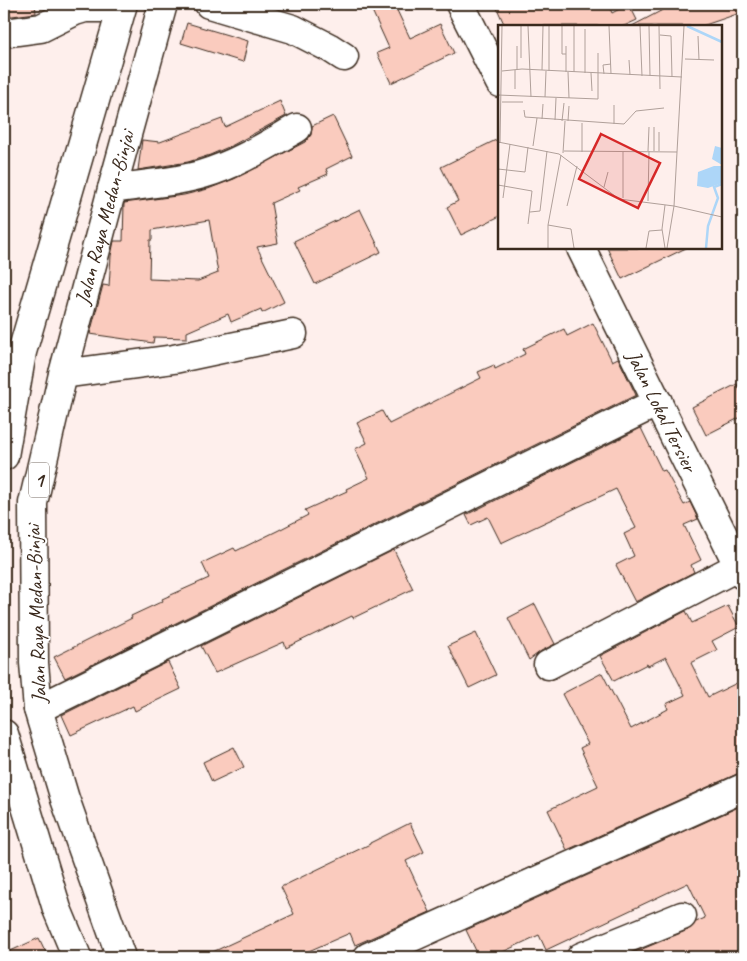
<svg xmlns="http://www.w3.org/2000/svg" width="747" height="961" font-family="Caveat,sans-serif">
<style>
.building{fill:#facbbe;stroke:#3b2a1e;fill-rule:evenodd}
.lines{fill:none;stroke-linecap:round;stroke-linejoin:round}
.minor-casing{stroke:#3b2a1e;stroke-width:31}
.major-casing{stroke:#3b2a1e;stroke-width:31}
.minor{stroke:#fff;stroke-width:28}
.major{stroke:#fff;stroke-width:28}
.labels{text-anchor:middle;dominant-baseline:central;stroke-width:4;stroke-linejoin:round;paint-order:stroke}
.shield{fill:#fff;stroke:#766a62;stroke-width:1}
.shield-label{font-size:20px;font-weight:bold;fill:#3b2a1e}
.street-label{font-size:21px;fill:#3b2a1e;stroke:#fff}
.inset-river{fill:none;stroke:#add6f8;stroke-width:2.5}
.inset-road{fill:none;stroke:#b0a09a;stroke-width:1}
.view{fill:#d62828;fill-opacity:0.15;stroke:#d62828;stroke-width:2.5}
.inset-edge{fill:none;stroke:#3b2a1e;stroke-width:2.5}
</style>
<rect width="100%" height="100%" fill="#feefec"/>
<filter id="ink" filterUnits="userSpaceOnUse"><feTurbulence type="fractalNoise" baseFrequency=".02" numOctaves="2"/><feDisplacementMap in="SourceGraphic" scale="10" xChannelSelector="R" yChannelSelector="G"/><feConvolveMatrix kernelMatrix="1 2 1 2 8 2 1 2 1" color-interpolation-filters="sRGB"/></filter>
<g filter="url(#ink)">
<path class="building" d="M4,4H35L36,13L4,17Z
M369,4H394L410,38L440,24L454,53L391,83L377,53L389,48Z
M495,4H608L612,13L629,4L637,20L624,26H505Z
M674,4H743V12L702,26H632Z
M187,23L248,41L243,62L181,43Z
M280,101L286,116L233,145L210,155L188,162L138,170L142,140L160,142L222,119L225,127Z
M333,116L352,156L326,169L328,174L298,187L300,190L271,203L278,243L257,247L284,302L262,313L261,309L231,322L228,314L187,332V338L154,337L153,343L90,334L103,285L109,286L111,256L114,241H123L124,203L184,195L208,189L234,179L305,142L311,135L312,126ZM209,220L218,273L198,281L149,279L150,240H152V230Z
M500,138V216L461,235L447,207L458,201L441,167Z
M360,209L381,252L315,284L294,241Z
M607,248H686L622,279Z
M593,323L612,361L618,358L636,395L65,678L54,657L132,618L131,616L163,601L162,599L209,578L202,563L234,548L236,551L277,531L308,515L305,510L347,491L346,489L369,478L355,449L367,443L357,423L382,411L389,424L481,378L478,372L494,365L495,369L525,354L523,349L564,329L567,336Z
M737,384L743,397V416L706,435L692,407Z
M641,428L662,471L665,470L684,505L690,502L698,519L684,525L701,560L691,565L694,572L635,602L616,565L634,556L624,534L636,528L616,489L501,543L488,517L471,525L466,515Z
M394,550L413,589L353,618L352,616L286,648L284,642L215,673L201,646Z
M535,604L555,644L541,651L529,660L508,618Z
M728,606L739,627L712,641L717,650L691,663L708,697L743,680V773L737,774L567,850L548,810L598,786L580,748L588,744L562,694L602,673L631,729L668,709L666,704L685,695L666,657L648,666L647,664L614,681L600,656L686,611L692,623Z
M476,633L496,675L469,688L448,646Z
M168,662L181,689L135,711L133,706L71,735L62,715Z
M234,747L244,767L212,782L203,762Z
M743,805V957H623L688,930L696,922L705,918L688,883L546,950L539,935L492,957H479L466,930Z
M410,823L424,852L406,861L430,912L355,945L350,933L295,957H202L294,914L281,887L370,844V843Z
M39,938L48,957H4V954Z"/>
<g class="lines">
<defs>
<g id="minor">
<path d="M209,4L293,29L330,48L344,57"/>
<path d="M460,4L500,83"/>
<path d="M4,33L41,28L75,11L85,8H121"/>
<path d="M112,189C142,184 174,183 203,174C237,164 267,145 297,128"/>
<path id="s1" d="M581,248L743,575"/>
<path d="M63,374L174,359L293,334"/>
<path d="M548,665L739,566"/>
<path d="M38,709L658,402"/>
<path d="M368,957L743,788"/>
<path d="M581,957L682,916"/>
</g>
<g id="major">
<path d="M4,456L22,352L123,4"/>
<path d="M4,734L57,909L77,957"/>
<path id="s2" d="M121,957L65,799L38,709L34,663L33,503L63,374L112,189L163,4"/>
</g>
</defs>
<use href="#minor" class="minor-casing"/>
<use href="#major" class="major-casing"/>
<use href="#minor" class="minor"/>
<use href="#major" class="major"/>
</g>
</g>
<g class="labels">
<rect class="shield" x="29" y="462.5" width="20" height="35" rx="4"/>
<g class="shield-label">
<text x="39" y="480">1</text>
</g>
<g class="street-label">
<text stroke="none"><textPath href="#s2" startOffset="762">Jalan Raya Medan-Binjai</textPath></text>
<text stroke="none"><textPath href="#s1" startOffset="182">Jalan Lokal Tersier</textPath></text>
<text transform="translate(36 614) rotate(-92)">Jalan Raya Medan-Binjai</text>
</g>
</g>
<g transform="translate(498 25)">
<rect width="224" height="224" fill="#feefec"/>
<path d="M217,121L224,123V140L214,134ZM216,141H224V158L210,163L199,161L200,147Z" fill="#add6f8"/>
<path class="inset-river" d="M189,1L224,17M208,223L210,201L220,173L216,162L224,159"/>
<path class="inset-road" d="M23,1V33M30,1L33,72M51,1V46M64,1V29H68M76,1V47M111,1L113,49M142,1L144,51M151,1L152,51M161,1L162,64M186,1L176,181L224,192M87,4V48M162,10L173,11L174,52M200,11L201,35M68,21V47M187,34L216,35M131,35L132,50M19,44V21M17,45V64M44,45L45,1M4,46L24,44L184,52M70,47L71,73M93,48L94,66M106,49L105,40L113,39M0,70L100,74V28M47,72L48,46M4,77H25M116,80V99M26,85L27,92L126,99L138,86L166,83M44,94L45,79M57,95L58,73M64,96L66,78M70,96L71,81M161,107V126M0,117L61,129L121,174L176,181M2,118L4,1M35,121L39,93M66,126L179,127M125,126V173M150,126L151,102M156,126V102M84,127V98M65,128L67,96M0,144L27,147L30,122M0,160L34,166L30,199M106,162L110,147M5,173L12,119M150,176L151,126M167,180L164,204L167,223M69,181L79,141M32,187L42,186L49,126M50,200L73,204L76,223M50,223V200L63,130M148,223L151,206L164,205M169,223L176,181"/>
<path class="view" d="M103,109L162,138L140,183L81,154Z"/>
<rect width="224" height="224" class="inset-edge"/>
</g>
<rect width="747" height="961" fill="none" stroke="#fff" stroke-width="20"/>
<rect x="10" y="10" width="727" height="941" fill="none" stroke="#3b2a1e" stroke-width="2" filter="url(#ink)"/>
</svg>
